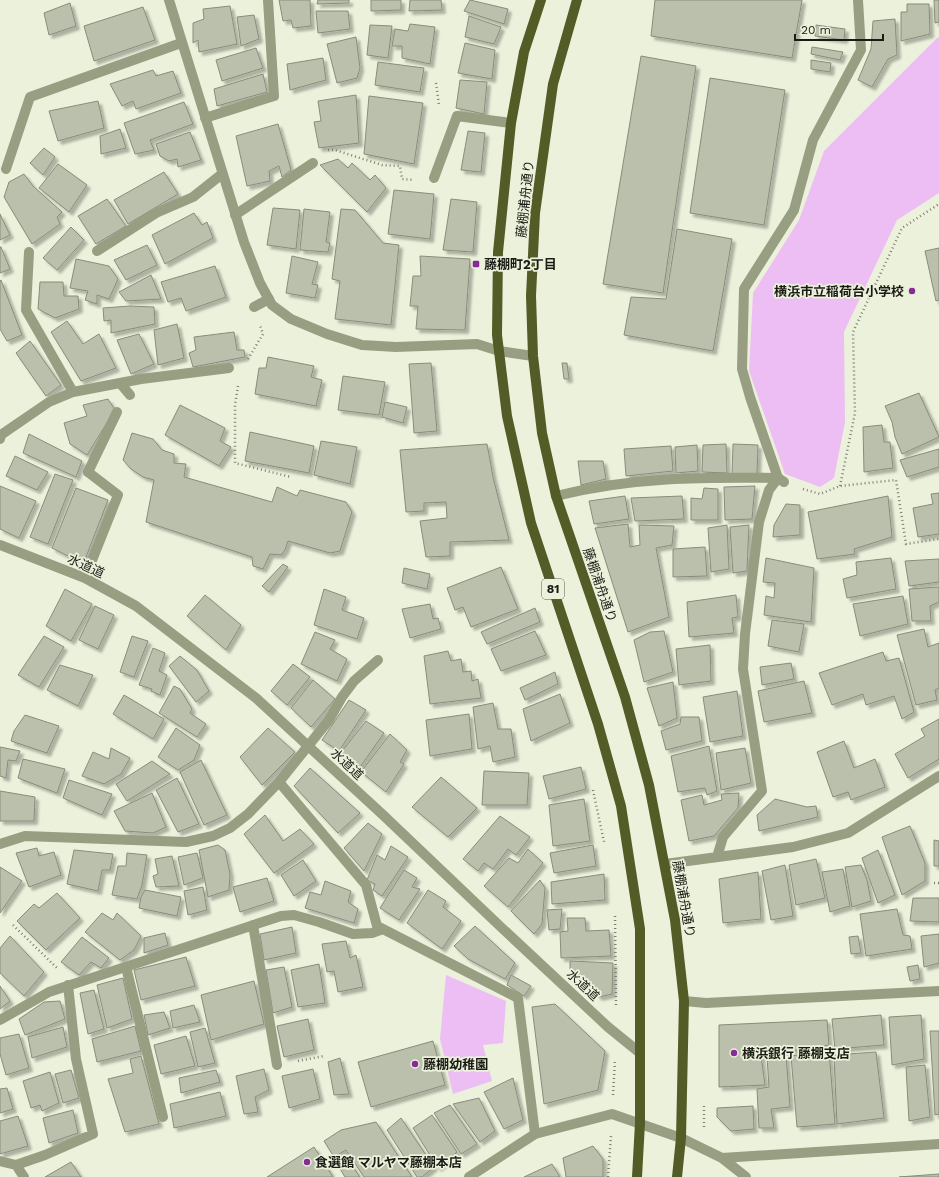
<svg xmlns="http://www.w3.org/2000/svg" width="939" height="1177" font-family="'Work Sans','Noto Sans JP',sans-serif">
<style>
.green{fill:#ecbef3}
.building{fill:#bbc0ac;stroke:#888c79;filter:url(#shadow)}
.lines{fill:none;stroke-linecap:round;stroke-linejoin:round}
.path{stroke:#7b7f71;stroke-width:2.5;stroke-dasharray:1 3;stroke-linecap:butt}
.service{stroke:#989e82;stroke-width:10}
.minor{stroke:#989e82;stroke-width:10}
.primary{stroke:#535b26;stroke-width:10}
.poi-dot{fill:#872b96;stroke:#ecf1dc;stroke-width:1.5}
.labels{text-anchor:middle;dominant-baseline:central;stroke-width:3.5;stroke-linejoin:round;paint-order:stroke}
.shield{fill:#ecf1dc;stroke:#595c50;stroke-width:1}
.shield-label{font-size:12px;font-weight:bold;fill:#1a1c14}
.street-label{font-size:13px;fill:#1a1c14;stroke:#ecf1dc}
.poi-label{font-size:13px;font-weight:bold;fill:#1a1c14;stroke:#ecf1dc;text-anchor:start}
</style>
<defs>
<filter id="shadow"><feDropShadow dx="3.5" dy="3.5" stdDeviation="1" flood-color="#0004"/></filter>
</defs>
<rect width="100%" height="100%" fill="#ecf1dc"/>
<path class="green" d="M939,37V193L897,220L844,332L845,422L834,478L820,487L785,474L749,371L753,293L799,220L824,151L937,38Z
M446,975L506,1001L503,1043L483,1045L492,1081L453,1094L440,1039Z"/>
<path class="building" d="M279,0H310L311,26L293,28L291,20L283,21Z
M318,0H349V3L317,4Z
M371,0H401V10L371,11Z
M410,0H441L442,10L409,11Z
M470,0L508,9L504,24L464,11Z
M655,0H802L792,58L651,36Z
M934,0H939V22L935,23Z
M70,3L76,26L49,35L44,13Z
M907,4H929L930,34L901,41V12H907Z
M230,6L237,44L199,52L198,40L193,43V23L204,19L203,9Z
M143,7L155,40L94,61L84,26Z
M316,11H348L350,29L318,33Z
M254,15L259,39L241,46L237,17Z
M469,16L501,27L494,44L465,37Z
M895,19L897,55L888,59L872,87L858,80L871,49L873,21Z
M410,24L435,27L430,64L402,58V46H392L395,29L408,31Z
M370,25L392,26L388,58L367,55Z
M816,25L845,29L844,40L815,36Z
M356,37L360,68L357,78L337,83L327,44Z
M465,43L495,50L492,79L458,73Z
M812,47L843,52L840,60L811,54Z
M256,48L263,68L222,81L216,60Z
M641,56L696,66L663,293L603,284Z
M323,58L326,80L290,90L287,64Z
M811,60L831,63L830,72L811,69Z
M378,62L424,68L420,92L375,85Z
M153,70L156,76L173,71L181,93L136,109L133,101L122,106L110,84Z
M263,74L267,92L217,106L214,89Z
M710,78L785,90L764,225L690,213Z
M460,80L487,82L484,114L456,108Z
M356,95L359,143L319,148L314,122L321,121L318,101Z
M369,96L423,103L414,164L364,154Z
M98,101L104,128L58,141L49,111Z
M184,102L193,124L150,140L154,150L135,154L124,123Z
M278,124L291,170L282,177L279,166L269,171L270,181L247,186L236,136Z
M120,129L126,148L101,154L100,136Z
M468,131L485,133L481,172L461,170Z
M190,132L201,160L178,167L177,159L169,161L160,156L156,144Z
M44,148L55,157L43,175L30,163Z
M338,159L348,168L352,163L370,180L375,175L386,188L367,212L320,165Z
M58,164L87,185L69,212L39,188Z
M164,172L178,194L128,224L114,200Z
M24,174L33,186L62,212L57,217L60,224L32,244L4,197L9,182Z
M394,190L434,194L430,239L388,234Z
M107,199L126,226L96,244L78,216Z
M451,199L477,202L473,252L443,250Z
M273,208L300,210L296,249L267,245Z
M304,209L330,212L326,242L330,243L328,252L300,250Z
M341,209L355,210L383,243L399,245L391,325L335,319L340,281L332,279Z
M194,213L202,225L207,222L213,238L165,264L152,235Z
M0,214L10,235L0,240Z
M71,227L84,240L57,270L43,258Z
M677,229L732,239L713,351L624,335L631,297L666,299Z
M147,245L157,265L126,280L114,260Z
M0,247H1L10,269L0,273Z
M939,248V300L936,301L925,251Z
M292,256L318,262L312,284L318,285L315,298L286,293Z
M420,256L470,259L465,330L416,329L418,306H410L413,276H421Z
M76,259L109,266L118,279L109,299L97,295V304L85,300L88,291L70,288Z
M215,266L226,297L186,311L181,298L168,302L161,282Z
M151,275L161,299L126,301L119,292Z
M1,280L22,335L7,341L0,329V281Z
M40,282H63L64,296H78L79,309L55,318L38,309Z
M130,306L154,307L155,324L111,333V320L104,321L103,308Z
M67,321L83,344L99,334L116,368L81,381L51,332Z
M177,324L184,358L158,365L154,330Z
M234,332L237,350H244L245,357L193,367L189,353L196,350L194,337Z
M139,334L154,364L131,374L117,340Z
M30,341L61,385L46,396L16,353Z
M268,357L314,366L311,377L322,380L316,406L255,394L259,368H266Z
M431,363L437,431L414,433L409,364Z
M562,363H567L569,379H564Z
M343,376L385,382L379,415L338,410Z
M919,393L939,437L902,454L895,437L892,422L885,406Z
M108,399L115,410L87,455L70,444L64,423L87,416L83,405Z
M385,402L407,407L403,423L382,417Z
M180,405L225,428L220,441L231,447L219,466L165,435Z
M882,425L884,442H890L893,468L864,472L863,427Z
M250,432L314,446L309,473L245,461Z
M132,433L153,439L162,450L174,454V463L186,464L184,477L272,502L277,487L297,496L300,490L346,502L352,512L340,551L330,553L288,541L285,550L281,555L270,554L263,569L253,566L252,557L146,522L154,480L143,477L131,469L123,460Z
M29,434L82,461L76,477L23,453Z
M321,441L357,447L350,484L314,475Z
M487,444L493,477L509,540L450,542V556L426,557L420,521L447,518L446,502L424,503V511L406,512L400,450Z
M726,444L727,473L702,472L703,445Z
M733,444L758,445L757,474H732Z
M697,445L698,471L676,473L675,447Z
M671,446L673,471L626,476L624,449Z
M939,449V467L907,477L900,460Z
M15,456L48,472L37,490L6,476Z
M578,461H603L606,479L581,485Z
M55,474L73,480L48,544L30,537Z
M0,486L36,501L19,538L0,529Z
M755,486L752,519L725,520L724,487Z
M76,488L108,500L86,557L74,559L52,548Z
M704,488L718,489V520H691V498L702,499Z
M939,493V534L918,537L913,508L933,504L931,494Z
M625,496L629,519L594,524L589,501Z
M682,496L684,519L635,521L631,498Z
M888,496L892,537L854,549L855,554L817,559L808,512Z
M786,504L800,505V535L773,537L774,525Z
M628,524L630,547L640,545L639,525L674,526L672,545L656,548L669,617L628,632L595,528Z
M727,525L729,569L711,572L708,528Z
M749,525L747,571L733,573L730,527Z
M705,547L707,576L673,577V549Z
M766,558L814,568L811,622L764,615L766,596L774,598L775,583L763,582Z
M891,558L896,589L847,598L843,579L857,575L856,562Z
M939,559V582L909,586L905,561Z
M283,564L288,567L269,592L262,586Z
M501,567L518,609L471,627L463,607L455,610L447,588Z
M404,568L430,574L427,589L402,583Z
M939,587V602L930,606L931,621H912L909,589Z
M65,589L92,604L71,641L46,626Z
M324,589L346,597L342,610L364,618L357,639L314,625Z
M205,595L241,625L226,650L187,616Z
M736,595L738,617L732,618L734,633L689,637L687,602Z
M903,596L908,624L860,636L853,604Z
M430,604L433,619L438,618L441,629L410,638L402,609Z
M95,606L114,615L98,649L79,640Z
M535,608L540,622L487,644L481,632Z
M772,620L804,624L799,652L768,646Z
M924,629L928,647L939,643V688L935,690L937,700L916,705L897,635Z
M535,631L546,655L501,671L491,649Z
M664,631L673,672L644,682L634,640L650,632Z
M315,632L335,640L330,649L347,659L337,681L301,664Z
M44,636L64,647L39,687L18,675Z
M132,636L148,641L134,677L120,672Z
M710,645L711,681L679,685L676,649Z
M153,648L165,653L159,671L167,675L160,695L151,691L152,689L139,685Z
M448,651L451,661L461,659L463,672L471,671L472,681L478,679L481,698L430,704L424,656Z
M883,652L886,661L899,658L914,712L902,719L894,696L866,705L863,694L832,705L819,673Z
M180,656L197,670L209,691L196,702L169,666Z
M791,663L794,679L762,685L760,667Z
M293,664L310,677L287,705L271,691Z
M60,665L93,675L78,706L47,690Z
M555,672L558,684L525,700L520,688Z
M313,680L335,699L311,727L291,708Z
M804,681L812,713L764,722L758,691Z
M673,682L677,718L659,726L647,688Z
M174,686L180,689L192,709L190,713L206,724L197,737L159,713Z
M737,691L743,736L710,742L703,697Z
M560,694L570,723L531,741L523,709Z
M124,695L164,719L153,739L113,714Z
M349,700L366,710L339,751L322,740Z
M493,703L498,729H511L515,757L493,762L490,746L478,749L473,707Z
M469,714L472,749L430,756L426,720Z
M25,715L59,726L47,753L11,741L14,731Z
M681,717H699L702,741L666,750L661,731L680,724Z
M939,719V759L908,778L895,754L925,736L921,729Z
M366,721L384,733L358,770L339,755Z
M176,728L200,745L194,760L178,770L158,757Z
M268,728L295,752L262,785L240,757Z
M390,734L407,750L400,762L404,764L386,792L361,772Z
M844,741L854,768L875,759L885,787L851,800L848,792L833,797L817,752Z
M709,746L717,791L707,795L705,788L678,792L671,756Z
M0,747L20,751L16,761L8,760L6,778L0,776Z
M111,748L130,758L121,774L104,784L82,776L93,752L109,759Z
M745,748L751,783L721,790L716,753Z
M23,759L65,769L57,793L18,778Z
M201,760L227,815L204,825L180,772Z
M152,761L170,774L127,801L116,784Z
M581,767L586,789L549,799L543,776Z
M310,768L360,813L338,833L294,786Z
M484,771L529,773L527,805H482Z
M441,777L477,808L448,837L412,807Z
M177,778L199,824L178,832L156,790Z
M69,780L112,794L102,815L63,798Z
M0,791L35,797L34,821H0Z
M152,793L166,827L153,833L125,831L114,811Z
M739,793L738,808L714,836L689,841L681,800L702,795L704,805L722,800L721,794Z
M584,799L590,841L553,846L549,805Z
M775,799L807,807L816,806L818,817L759,831L757,815Z
M265,815L283,841L300,829L314,844L274,873L244,834Z
M500,816L530,837L516,855L508,849L493,869L484,863L478,871L463,859Z
M368,823L382,834L364,871L344,848Z
M910,826L925,863V881L902,895L882,837Z
M934,840L939,841V866H934Z
M218,845L225,850L230,874L229,890L208,897L199,850Z
M593,845L596,866L554,873L550,853Z
M391,846L408,857L382,896L373,890L375,884L367,880L377,855L385,860Z
M37,848L39,856L54,852L61,875L29,887L16,853Z
M528,849L543,863L508,907L484,886L509,858L518,863Z
M74,850L113,854L110,870H102L98,891L67,884Z
M878,850L895,895L878,903L862,858Z
M127,853L147,855L142,885L137,899L112,895L118,866H126Z
M197,853L203,878L184,885L178,857Z
M172,856L179,886L156,887L153,876L158,874L155,859Z
M816,859L825,898L796,905L789,865Z
M303,860L316,881L294,896L281,875Z
M785,865L793,916L771,920L762,871Z
M861,865L867,880L871,901L852,907L845,867Z
M0,867L22,881L0,913Z
M843,869L850,906L830,912L822,872Z
M404,870L417,878L412,887L420,889L399,920L380,908Z
M758,872L761,919L723,923L719,879Z
M604,874L605,900L552,904L551,882Z
M267,878L274,901L240,912L233,887Z
M540,880L545,888L542,924L534,934L511,911Z
M325,881L351,891L348,902L358,909L354,923L305,908L310,892L321,895Z
M203,887L207,910L188,915L184,891Z
M145,890L181,897L177,916L139,908L141,897Z
M428,890L446,901L443,907L461,921L442,949L407,923Z
M57,893L80,918L46,950L17,921L34,904L39,908Z
M913,898H939V922L910,921Z
M562,909L560,929L549,930L547,910Z
M897,909L903,935L910,936L912,949L866,956L860,914Z
M102,913L113,920L117,913L141,936L134,950L120,960L85,932Z
M567,918H585L586,931L609,930L611,956L561,958L560,932L568,931Z
M475,926L515,963L505,979L468,959L454,946Z
M292,927L296,953L264,960L260,934Z
M165,933L168,945L144,953V938Z
M939,934V963L924,967L921,936Z
M10,936L44,972L24,996L0,973V948Z
M858,936L861,953L851,954L849,937Z
M82,937L109,958L101,968L91,962L79,975L61,962Z
M346,941L350,958L356,955L363,987L338,992L334,971L327,972L322,944Z
M186,957L195,986L141,1000L134,970Z
M570,961L613,963L612,994L599,997L570,969Z
M319,964L325,1003L298,1007L291,970Z
M918,965L920,979L910,981L907,967Z
M284,967L292,1007L273,1013L266,970Z
M511,975L531,986L524,996L507,985Z
M123,978L132,1019L107,1028L97,985Z
M254,981L264,1024L211,1040L201,995Z
M0,986L10,1001L0,1009Z
M94,990L104,1029L88,1034L80,993Z
M60,1001L65,1019L25,1035L19,1019L44,1002Z
M555,1004L605,1051L598,1090L544,1104L532,1007Z
M194,1005L200,1022L173,1028L170,1011Z
M164,1012L170,1028L148,1035L144,1015Z
M881,1015L884,1045L835,1049L832,1019Z
M921,1015L924,1059L892,1065L889,1017Z
M308,1019L314,1050L284,1057L277,1026Z
M827,1020L829,1045L761,1056L765,1085L719,1087V1025Z
M135,1026L141,1051L97,1062L92,1039Z
M63,1027L67,1047L32,1058L28,1037Z
M205,1028L215,1063L198,1067L190,1032Z
M930,1031H939V1114L935,1115Z
M19,1034L29,1068L6,1075L0,1054V1038Z
M186,1036L195,1066L161,1074L154,1045Z
M433,1041L445,1085L371,1107L358,1062Z
M829,1051L835,1124L797,1127L791,1056Z
M876,1052L884,1118L837,1124L834,1055Z
M786,1055L790,1107L771,1109L774,1128H759L757,1089L769,1087L767,1057Z
M141,1056L159,1124L125,1132L108,1079L133,1073L130,1059Z
M340,1058L349,1094L334,1095L328,1062Z
M925,1065L930,1117L909,1121L906,1067Z
M264,1069L269,1090L255,1097L258,1112L244,1114L236,1076Z
M313,1069L320,1099L289,1108L282,1076Z
M71,1070L79,1098L63,1103L55,1074Z
M216,1070L220,1082L181,1093L179,1078Z
M50,1072L59,1103L42,1111L40,1105L31,1108L23,1081Z
M513,1078L523,1120L504,1129L484,1092Z
M7,1088L13,1109L0,1113V1089Z
M220,1092L226,1116L174,1128L170,1104Z
M479,1098L495,1131L480,1142L453,1104Z
M450,1105L477,1144L461,1154L434,1113Z
M753,1106L754,1129L731,1131L717,1117V1108Z
M73,1110L78,1133L49,1143L43,1118Z
M432,1115L457,1152L438,1168L413,1128Z
M18,1116L28,1146L0,1154V1121Z
M401,1118L434,1167L422,1177H417L387,1130Z
M376,1122L412,1177H364L346,1150L334,1157L324,1141L341,1130Z
M593,1146L603,1159V1177H566L563,1158Z
M314,1147L333,1177H267Z
M348,1160L360,1177H345L339,1167Z
M71,1162L81,1177H45Z
M552,1164L560,1177H524Z
M939,1174V1177H899Z"/>
<g class="lines">
<path class="path" d="M436,83L439,105
M328,150H335L382,165L400,166L402,179L414,180
M248,359L263,334L260,325
M238,386L235,405V463L291,477
M840,486L855,413L853,332L902,228L939,204
M803,489L820,494L840,486L896,480L906,544L939,539
M593,790L604,842
M934,883H939
M615,916L616,1007
M13,925L57,968
M298,1061L324,1056
M613,1095L615,1060
M704,1127V1106
M608,1177L611,1136"/>
<path class="service" d="M205,118L274,96L268,0
M6,169L30,97L181,43
M434,178L457,116L511,123
M235,215L313,163
M97,251L156,213L193,197L222,174
M29,252L26,310L73,392
M254,307L269,299
M120,383L130,395
M0,439L1,435L49,402L73,392L141,379L229,368
M88,472L117,412
M556,496C630,477 703,477 778,478L784,482
M279,782L366,885L377,926L518,998L535,1134
M0,844L25,836L186,842L213,836L230,828L248,814L279,782L329,720L342,697L354,681L378,660
M253,925L277,1065
M126,967L163,1117
M0,1020L49,992L281,916L294,915L319,922L353,934L372,933L383,929
M0,1161L16,1165L45,1155L93,1134L76,1059L68,985
M16,1165L24,1177"/>
<path class="minor" d="M169,0L244,242L260,283L272,305L291,319L327,334L362,345L396,347L477,344L499,351L533,356
M0,545L85,578L136,606L256,698L382,814L503,929L608,1027L640,1053
M85,578L118,495L88,472
M717,857L723,837L762,791L743,669L745,634L759,522L769,490L778,478L750,397L742,369L744,289L794,210L813,140L861,50L858,0
M665,864L793,847L848,833L939,776
M684,1001L706,1003L939,991
M722,1158L939,1144
M469,1177L535,1134L612,1114L681,1138L722,1158L746,1177"/>
<path class="primary" d="M541,0L524,52L511,123L498,252L497,335L507,416L531,523L598,724L621,806L640,929V1123L637,1177
M577,0L553,84L535,213L531,296L533,356L542,433L556,496L625,697L649,785L675,920L684,1001L681,1138L677,1177"/>
</g>
<g class="poi-dot">
<rect x="472" y="260" width="8" height="8" rx="2"/>
<circle cx="912" cy="291" r="4"/>
<circle cx="734" cy="1053" r="4"/>
<circle cx="415" cy="1064" r="4"/>
<circle cx="307" cy="1162" r="4"/>
</g>
<g class="labels">
<rect class="shield" x="542" y="579" width="22" height="20" rx="3"/>
<g class="shield-label">
<text x="553" y="589">81</text>
</g>
<g class="street-label">
<text transform="translate(525 199) rotate(-84)">藤棚浦舟通り</text>
<text transform="translate(86 566) rotate(25)">水道道</text>
<text transform="translate(600 585) rotate(71)">藤棚浦舟通り</text>
<text transform="translate(347 764) rotate(43)">水道道</text>
<text transform="translate(684 899) rotate(80)">藤棚浦舟通り</text>
<text transform="translate(583 985) rotate(43)">水道道</text>
</g>
<g class="poi-label">
<text x="484" y="264">藤棚町2丁目</text>
<text x="904" y="291" text-anchor="end">横浜市立稲荷台小学校</text>
<text x="742" y="1053">横浜銀行 藤棚支店</text>
<text x="423" y="1064">藤棚幼稚園</text>
<text x="315" y="1162">食選館 マルヤマ藤棚本店</text>
</g>
</g>
<path d="M795 34v6h88v-6" fill="none" stroke="#1a1c14" stroke-width="2"/>
<text x="801" y="34" font-size="12" fill="#1a1c14" stroke="#ecf1dc" stroke-width="3" paint-order="stroke">20 m</text>
</svg>
